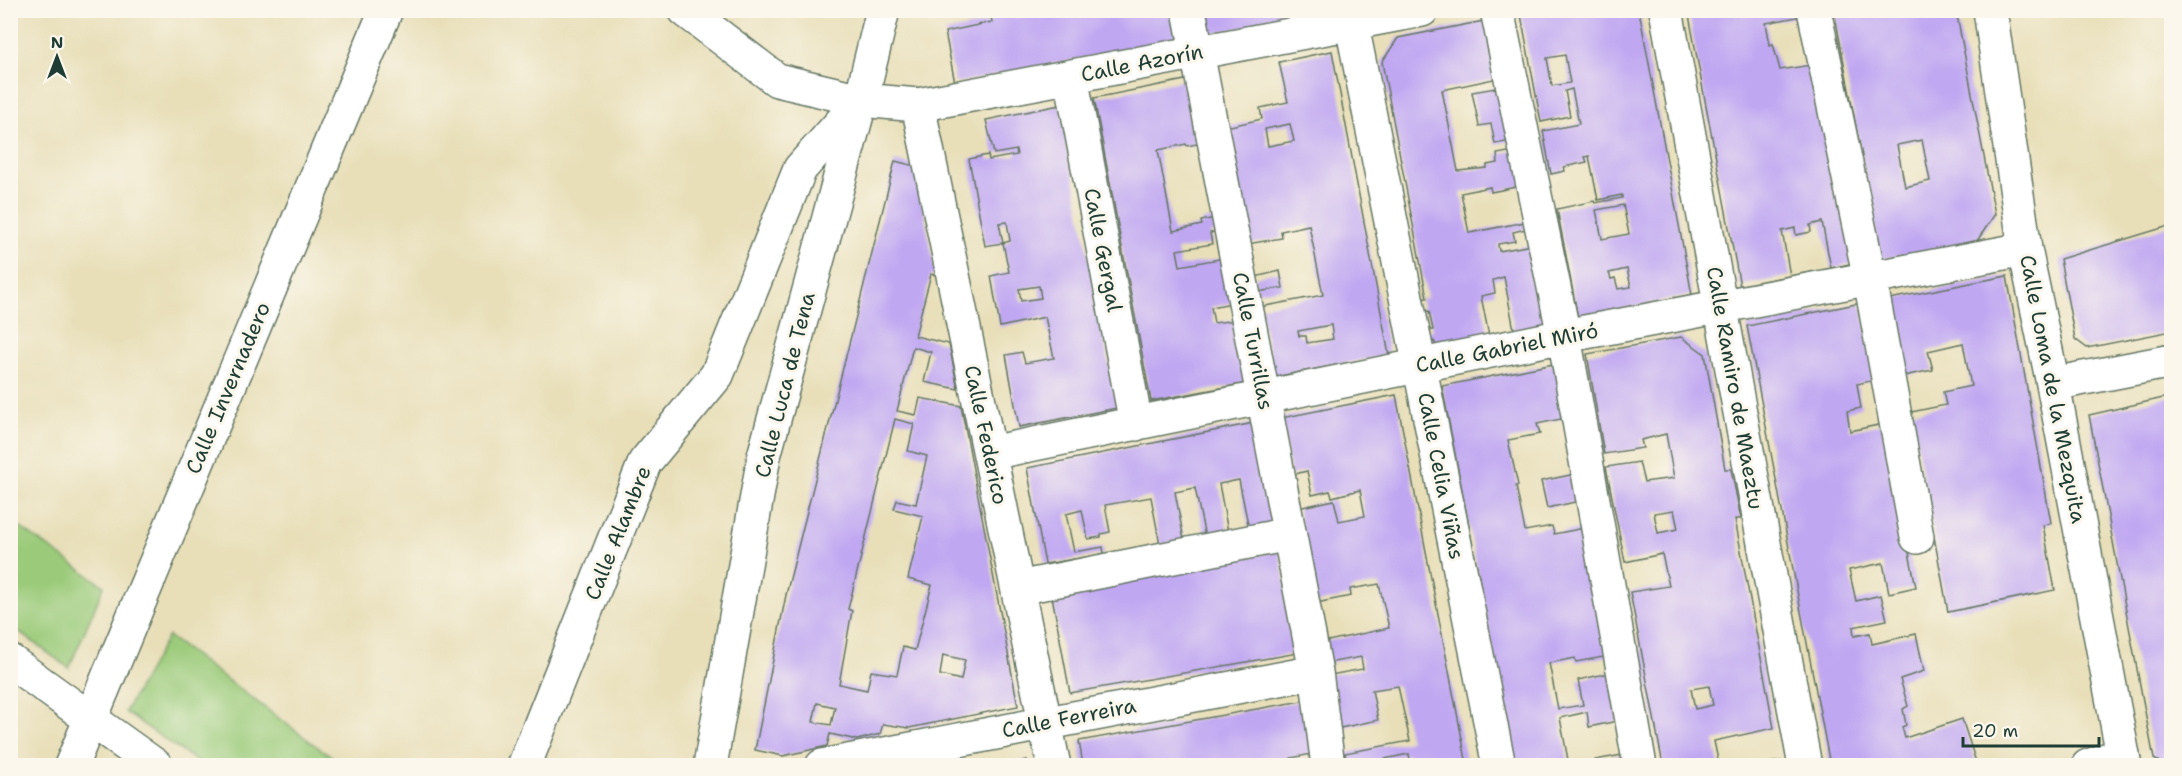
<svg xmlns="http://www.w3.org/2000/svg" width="2182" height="776" font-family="'Shantell Sans',sans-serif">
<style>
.green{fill:#9bcb7a;stroke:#5d8457;stroke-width:1.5}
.building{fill:#c0a7f2;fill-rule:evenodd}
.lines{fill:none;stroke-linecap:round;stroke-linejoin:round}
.minor-casing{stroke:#657663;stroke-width:36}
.minor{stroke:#fff;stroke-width:33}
.labels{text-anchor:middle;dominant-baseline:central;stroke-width:6;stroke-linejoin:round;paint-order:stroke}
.street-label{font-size:21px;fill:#1f3d34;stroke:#fbf7ec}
</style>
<rect width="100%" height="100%" fill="#fbf7ec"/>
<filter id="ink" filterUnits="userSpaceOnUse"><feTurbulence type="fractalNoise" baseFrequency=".0167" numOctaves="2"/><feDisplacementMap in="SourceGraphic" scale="12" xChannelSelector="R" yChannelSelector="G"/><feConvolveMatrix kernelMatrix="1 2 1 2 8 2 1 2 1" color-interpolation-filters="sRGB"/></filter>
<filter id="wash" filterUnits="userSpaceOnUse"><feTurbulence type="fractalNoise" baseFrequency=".008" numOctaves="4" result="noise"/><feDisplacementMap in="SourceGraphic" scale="24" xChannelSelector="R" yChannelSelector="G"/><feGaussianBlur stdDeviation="1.35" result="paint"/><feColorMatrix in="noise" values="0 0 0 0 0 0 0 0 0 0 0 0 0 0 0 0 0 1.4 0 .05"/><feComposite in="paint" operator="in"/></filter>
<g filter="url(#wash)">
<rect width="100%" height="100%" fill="#e8dfb9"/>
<path class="green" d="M11,521L104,586L69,668L11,626Z
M168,636L315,745L345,765H202L125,712Z"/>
<g id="blocks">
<path class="building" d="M990,10H1014L1015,17L1033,13V10H1177L1182,39L955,83L945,32L992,22Z
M1204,10H1325V12L1209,34Z
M1543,10H1639L1692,295L1578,318L1557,209L1594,201L1595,203L1622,198V195L1598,200L1589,156L1585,157L1587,162L1564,167L1565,171L1551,174L1543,131L1579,124L1572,89L1565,91L1570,116L1541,122L1521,15ZM1565,55L1570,83L1552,86L1547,58ZM1623,205L1629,234L1602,239L1596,210ZM1627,269L1631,287L1618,289L1615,278L1611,279L1609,273Z
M1688,10H1807L1808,15L1766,23L1770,45L1773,44L1780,70L1817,64L1854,263L1831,268L1822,222L1810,225L1811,232L1796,235L1795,228L1782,231L1790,276L1740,286Z
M1834,10H1956L1995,214L1977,241L1881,259ZM1922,140L1930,181L1905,187L1897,145Z
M1494,19V79L1442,90L1458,171L1487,168V165L1498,163L1497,154L1519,150L1526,185L1491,192L1490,187L1461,193L1469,233L1525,222L1526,229L1513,232L1515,241L1498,244L1499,251L1537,244L1552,323L1514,330L1504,277L1493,280L1495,293L1481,296L1489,336L1436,345L1434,341L1429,342L1427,331L1433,330L1429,311L1423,312L1421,299L1427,298L1382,62L1398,38Z
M1332,51L1389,355L1274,377L1260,307L1323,295L1309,225L1281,231L1282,238L1248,244L1226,127L1262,119L1260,108L1288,102L1279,62ZM1290,124L1294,141L1268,146L1265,129ZM1331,325L1333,339L1307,343L1306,336H1299L1298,331Z
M1190,79L1202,143L1187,146L1186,144L1158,150L1173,231L1202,225L1201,221L1216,218L1219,231L1210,233L1212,244L1177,250L1180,266L1224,258L1232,303L1211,307L1214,323L1235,320L1247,383L1151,401L1094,98Z
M1507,86L1517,140L1495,144L1491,124L1479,126L1472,92Z
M1060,105L1117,408L1019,427L1006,355L1022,352L1025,363L1054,358L1045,317L1000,327L991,276L1009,272L1003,243L1010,241L1007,222L999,223L1003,243L985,246L969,159L988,155L989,160L1017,155L1016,150L994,154L986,120ZM1039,286L1041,298L1021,301L1019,289Z
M895,161L915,166L936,275L931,274L915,336L949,344L958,389L924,382L931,352L913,347L897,411L916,415L920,398L961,406L1018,706L909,728L883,724L880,734L857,740L830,734L827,746L783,756L755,750L786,595ZM895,419L914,424L908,451L927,456L916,504L897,500L894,509L923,516L908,579L932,585L915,650L903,647L897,675L871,671L867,690L839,684L852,611L848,609ZM943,655L965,660L961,680L940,675ZM817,703L835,707L831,725L813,722Z
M2172,225V331L2087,348L2075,339L2060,259Z
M1280,271L1283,288L1257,292L1255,277Z
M2007,276L2051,523L2043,525L2055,590L1948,612L1911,412L1946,405L1943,392L1971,386L1963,343L1928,351L1933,370L1903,376L1889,299Z
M1861,303L1875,380L1857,384L1861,408L1847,411L1850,431L1883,424L1916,587L1889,593L1883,563L1849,570L1856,601L1881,595L1887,620L1853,627L1854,636L1870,633L1872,644L1916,634L1924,671L1900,679L1908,706L1903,709L1906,725L1902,727L1905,738L1962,719L1977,765H1830L1747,326Z
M1681,337L1705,354L1725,469H1731L1741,519H1735L1774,728L1714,741L1719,765H1663L1630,592L1669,586L1662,554L1625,562L1606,467L1639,462L1644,482L1674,478L1666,434L1641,440L1643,448L1604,454L1587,354ZM1674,510L1678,529L1658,533L1654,513ZM1709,686L1713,705L1695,709L1691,689Z
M1559,363L1570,417L1537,424L1540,434L1508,440L1518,485L1516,486L1525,531L1552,526L1554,534L1590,527L1615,655L1576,662L1575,658L1549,663L1558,709L1583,705L1578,680L1618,671L1627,719L1589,727L1587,712L1560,718L1569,765H1515L1442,386Z
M1396,395L1428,562L1467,765H1411L1409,754L1384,759L1385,765H1347L1345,753L1410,741L1398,686L1372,690L1378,720L1340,728L1330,675L1363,669L1361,657L1328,663L1323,642L1389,628L1379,584L1350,589L1351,596L1316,603L1298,508L1334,500L1339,521L1365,516L1360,490L1332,497L1330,491L1312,495L1307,471L1291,475L1281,418Z
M2172,396V765H2164L2154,759L2089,415Z
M1254,423L1274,525L1249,529L1239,480L1219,484L1228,532L1205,537L1195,488L1175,492L1184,540L1160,545L1151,497L1105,505L1110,532L1101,534V537L1088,539L1082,510L1066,514L1074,552L1103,547L1104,554L1045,564L1027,468Z
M1580,473L1585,500L1547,508L1541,481Z
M1279,551L1298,653L1070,693L1051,591Z
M1307,700L1317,753L1291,758L1293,765H1083L1079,741Z
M1633,753L1635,765H1596L1595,760Z
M1027,760L1028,765H1009Z
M1781,761L1782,765H1762V764Z"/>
</g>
</g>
<g filter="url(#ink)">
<use href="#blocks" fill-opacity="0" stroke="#657663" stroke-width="1.5"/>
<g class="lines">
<defs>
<path id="minor" d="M685,10L777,80L861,100L918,105L1422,10
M1189,10L1316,672L1328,766
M1349,10L1499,766
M1497,10L1564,336L1640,766
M1666,10L1805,766
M1814,10L1870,279L1917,537
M1990,10L2025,249L2053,384L2125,766
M1071,76L1136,424
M918,105L1054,766
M2053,384L2172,361
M990,453L1564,336L2025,249
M1018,588L1289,534
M10,661L156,766
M71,766L386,10
M524,766L645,462L717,375L800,169L856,106
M710,766L764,456L861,100L883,10
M822,766L1316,672
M2088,766L2123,754"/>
</defs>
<use href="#minor" class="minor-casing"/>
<use href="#minor" class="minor"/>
</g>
</g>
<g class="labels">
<g class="street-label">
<text transform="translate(1142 63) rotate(-11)">Calle Azorín</text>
<text transform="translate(1103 250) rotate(79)">Calle Gergal</text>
<text transform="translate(1253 341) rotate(79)">Calle Turrillas</text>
<text transform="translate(1507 348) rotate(-11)">Calle Gabriel Miró</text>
<text transform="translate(785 385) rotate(-76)">Calle Luca de Tena</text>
<text transform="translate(228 388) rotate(-67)">Calle Invernadero</text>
<text transform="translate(1735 388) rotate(80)">Calle Ramiro de Maeztu</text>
<text transform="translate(2053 389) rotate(79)">Calle Loma de la Mezquita</text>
<text transform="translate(986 435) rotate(78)">Calle Federico</text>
<text transform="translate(1441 476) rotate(79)">Calle Celia Viñas</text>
<text transform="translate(618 533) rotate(-68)">Calle Alambre</text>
<text transform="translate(1069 718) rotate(-11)">Calle Ferreira</text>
</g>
</g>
<rect width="2182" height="776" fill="none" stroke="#fbf7ec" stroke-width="36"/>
<g transform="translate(57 57)" stroke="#fbf7ec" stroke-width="4.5" paint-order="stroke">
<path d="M0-4.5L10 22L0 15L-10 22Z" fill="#1f3d34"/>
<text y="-9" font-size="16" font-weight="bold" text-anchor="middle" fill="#1f3d34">N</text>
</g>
<path d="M1963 737v9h136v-9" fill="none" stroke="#1f3d34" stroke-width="3"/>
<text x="1972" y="737" font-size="18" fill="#1f3d34" stroke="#fbf7ec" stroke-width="4.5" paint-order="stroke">20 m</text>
</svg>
